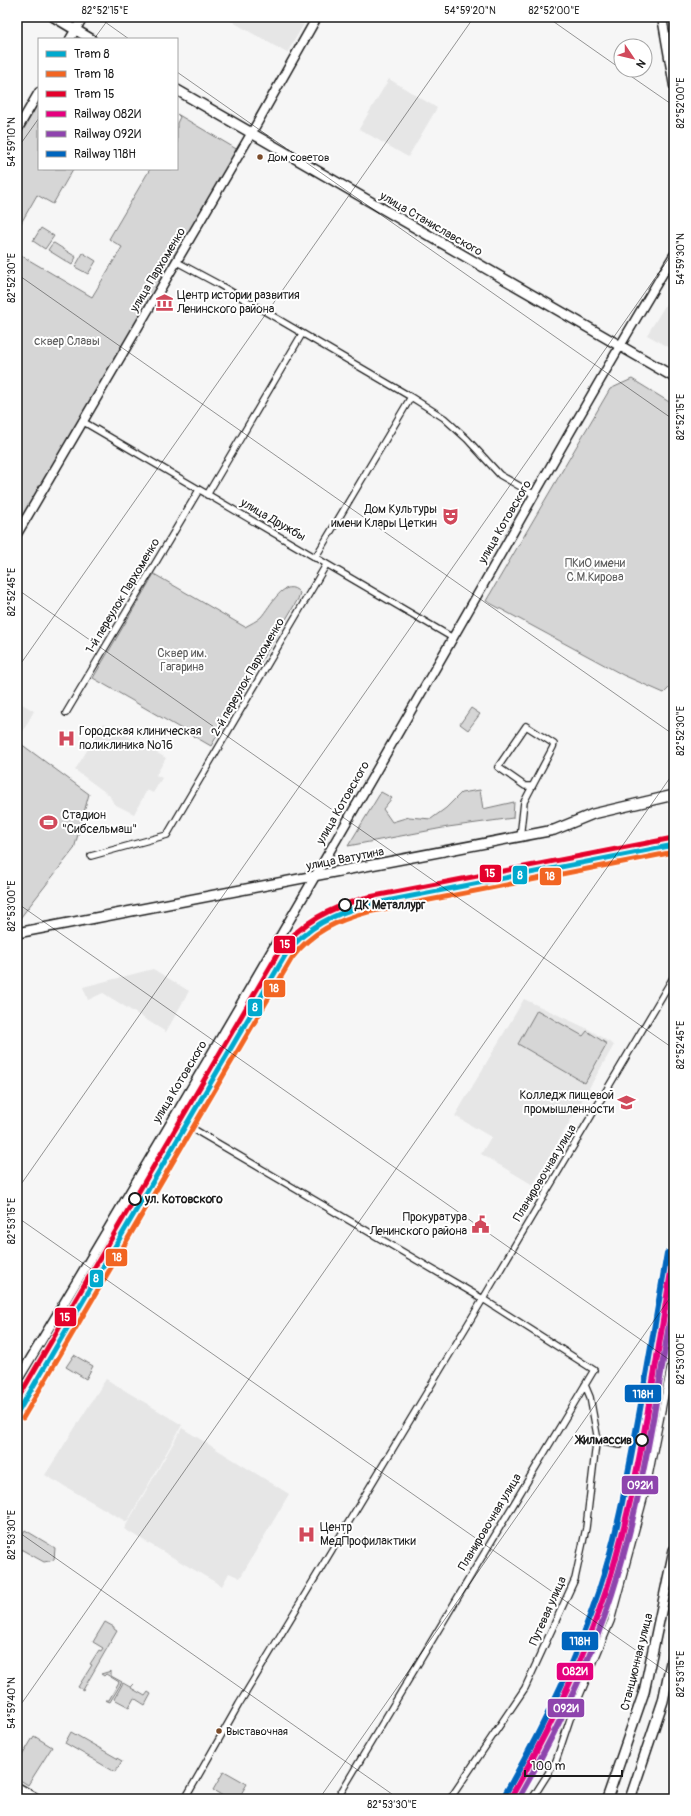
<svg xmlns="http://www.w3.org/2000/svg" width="691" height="1816" font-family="Pangolin,sans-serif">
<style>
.built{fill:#e6e6e6}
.green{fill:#d6d6d6;stroke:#797979}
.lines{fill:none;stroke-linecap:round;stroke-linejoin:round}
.street-casing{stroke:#1c1c1c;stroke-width:8}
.secondary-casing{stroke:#1c1c1c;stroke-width:11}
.primary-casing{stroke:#1c1c1c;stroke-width:12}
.street{stroke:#fff;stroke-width:5.5}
.secondary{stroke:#fff;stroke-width:8}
.primary{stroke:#fff;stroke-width:9}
.rail-1-casing{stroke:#fff;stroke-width:9}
.rail-2-casing{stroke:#fff;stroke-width:9}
.rail-3-casing{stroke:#fff;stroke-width:9}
.rail-1{stroke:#e5007d;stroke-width:6}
.rail-2{stroke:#8e44ad;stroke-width:6}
.rail-3{stroke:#0065bd;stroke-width:6}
.tram-1-casing{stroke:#fff;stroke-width:8}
.tram-2-casing{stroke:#fff;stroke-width:8}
.tram-3-casing{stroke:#fff;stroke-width:8}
.tram-1{stroke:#00a9ce;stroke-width:5}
.tram-2{stroke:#f26522;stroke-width:5}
.tram-3{stroke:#e4002b;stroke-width:5}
.ticks{fill:none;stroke:#1c1c1c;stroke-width:1;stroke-opacity:0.45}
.bus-dot{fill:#7a4b2a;stroke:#fff;stroke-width:1.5}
.stop-dot{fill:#fff;stroke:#1c1c1c;stroke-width:2}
.labels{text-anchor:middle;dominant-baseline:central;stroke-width:4;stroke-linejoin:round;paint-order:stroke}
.bus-label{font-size:11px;fill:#1c1c1c;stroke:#fff;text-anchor:start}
.street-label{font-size:12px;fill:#1c1c1c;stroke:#fff}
.poi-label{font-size:12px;fill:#1c1c1c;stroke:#fff;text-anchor:start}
.park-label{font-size:12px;fill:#5d5d5d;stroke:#fff}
.stop-label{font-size:12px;font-weight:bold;fill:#1c1c1c;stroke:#fff;text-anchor:start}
.line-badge{stroke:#fff;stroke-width:1.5}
.badge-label{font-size:11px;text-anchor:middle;font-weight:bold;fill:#fff}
.neatline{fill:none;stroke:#1c1c1c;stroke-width:1.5}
.ticks-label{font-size:10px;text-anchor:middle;fill:#1c1c1c}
</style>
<rect width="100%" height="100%" fill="#f6f6f6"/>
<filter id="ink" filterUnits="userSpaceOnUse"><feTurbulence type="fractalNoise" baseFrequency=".025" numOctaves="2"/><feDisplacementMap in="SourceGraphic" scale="8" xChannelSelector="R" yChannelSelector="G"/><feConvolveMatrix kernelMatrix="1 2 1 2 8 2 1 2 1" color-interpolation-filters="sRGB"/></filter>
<g filter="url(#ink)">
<path class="built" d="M224,17H308L287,53Z
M389,79L437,108L408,157L359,129Z
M674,291V350L647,335Z
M17,701L34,711L17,742Z
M104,723L166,758L156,775L162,778L153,793L147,790L134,814L114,804L109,795L75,770Z
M153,969L189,991L166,1032L103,993L88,1000L83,987Z
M524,999L588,1029L614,1045L533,1185L481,1154L491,1137L455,1116Z
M106,1379L182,1425L127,1522L45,1475Z
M182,1428L289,1494L240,1578L229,1573L222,1586L124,1529Z"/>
<path class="green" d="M39,102V169H73L53,204L37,195L17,230V141Z
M177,114L238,150L17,527V377L20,372L17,370V253L92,297L122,247L109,239L150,169H177V123L180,117Z
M41,228L54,236L45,249L33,241Z
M54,243L76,257L72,265L48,250L52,244Z
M83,253L96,261L88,274L75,267Z
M632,379L674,405V683L664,693L623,675L486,601L610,389Z
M154,574L245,627C250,624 257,621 261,617C270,607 285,575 300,593L298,599L211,746L93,678Z
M471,708L480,714L468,730L460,724Z
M17,741L89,794L74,849L17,922Z
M480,790L483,809L514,802L513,818L448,827L348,846L381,792L392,798L383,809L392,822L409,817L431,819L446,808L461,793Z
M537,1010L583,1036L587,1031L607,1044L585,1083L518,1044Z
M74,1355L93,1366L86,1379L66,1367Z
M25,1530L55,1548L54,1560L44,1562L17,1547V1543Z
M105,1622L114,1627V1629L117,1631L83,1690L78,1687L92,1665L90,1664L99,1650L101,1651L103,1648L93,1642Z
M111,1671V1676L122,1682L110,1702L105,1700H109L119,1682L106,1674L104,1676L101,1674Z
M123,1683L130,1687L133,1684L131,1688L145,1696L148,1692L151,1694L145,1705L134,1698L129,1707L114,1699Z
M71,1732L122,1761L115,1772L65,1743Z
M34,1736L52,1747L28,1785L17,1778V1764Z
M224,1771L247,1784L238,1799H228L213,1790Z"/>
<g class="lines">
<defs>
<path id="street" d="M177,262L218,284L411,397L444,418L467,439L500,475L535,495
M82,421L453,638
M207,495L302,334
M315,558L411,397
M66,713L199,490
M520,838L524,802L553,747L554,744L526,726L498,767L525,786H532
M91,856L167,835L326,565
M173,1117L483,1299L594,1370L337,1799
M596,1441L620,1445
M185,1799L239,1704L483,1299L674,976
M450,1799L525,1688L575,1579L586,1528L597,1435L590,1397L585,1385
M532,1799L556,1761L570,1719L611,1621L646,1491L674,1349"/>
<path id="secondary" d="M662,17L674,86
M70,39L83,17
M17,130L39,92
M17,534L251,134L317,17
M17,1381C165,1136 309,888 451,641C525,512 597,382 674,255
M17,1787L38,1799"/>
<path id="primary" d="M54,17L91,39
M177,90L674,377
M17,933L554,830L593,814L674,795
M607,1799L644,1692L674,1550
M630,1799L663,1701L674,1648"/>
</defs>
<use href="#street" class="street-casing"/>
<use href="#secondary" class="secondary-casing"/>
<use href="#primary" class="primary-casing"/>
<use href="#street" class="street"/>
<use href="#secondary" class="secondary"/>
<use href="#primary" class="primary"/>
<defs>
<path id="rail-1" d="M510,1799C548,1732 582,1664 606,1591C640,1484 655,1365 674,1254"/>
<path id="rail-2" d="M518,1799C556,1733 589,1666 612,1594C643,1497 657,1395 674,1295"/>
<path id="rail-3" d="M504,1796C542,1730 575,1662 599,1590C616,1539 626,1485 636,1431C647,1372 657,1312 667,1253"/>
</defs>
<use href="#rail-1" class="rail-1-casing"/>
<use href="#rail-2" class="rail-2-casing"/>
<use href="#rail-3" class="rail-3-casing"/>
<use href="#rail-1" class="rail-1"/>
<use href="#rail-2" class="rail-2"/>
<use href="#rail-3" class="rail-3"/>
<defs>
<path id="tram-1" d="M17,1414L286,954C306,927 334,914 366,905L674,845"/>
<path id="tram-2" d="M23,1418L292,958C311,932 338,920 368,912L674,852"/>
<path id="tram-3" d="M17,1400L280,950C301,922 331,908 364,898L673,838"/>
</defs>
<use href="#tram-1" class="tram-1-casing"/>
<use href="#tram-2" class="tram-2-casing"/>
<use href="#tram-3" class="tram-3-casing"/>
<use href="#tram-1" class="tram-1"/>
<use href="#tram-2" class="tram-2"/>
<use href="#tram-3" class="tram-3"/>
</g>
</g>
<path class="ticks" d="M98,17L129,39M547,17L621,69M94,39L110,17M622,70L674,106M177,72L674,420M17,149L39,118M17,274L674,735M17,589L674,1049M17,669L474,17M17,903L674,1363M17,1190L674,251M17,1217L674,1677M17,1531L399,1799M17,1710L674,772M319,1799L674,1292"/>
<defs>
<symbol id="museum-bare" viewBox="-9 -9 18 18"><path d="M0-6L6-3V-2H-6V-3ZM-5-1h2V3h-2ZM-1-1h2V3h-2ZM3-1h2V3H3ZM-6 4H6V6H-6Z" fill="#d1495b" stroke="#fff" stroke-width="2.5" paint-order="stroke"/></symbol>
<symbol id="theatre-bare" viewBox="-9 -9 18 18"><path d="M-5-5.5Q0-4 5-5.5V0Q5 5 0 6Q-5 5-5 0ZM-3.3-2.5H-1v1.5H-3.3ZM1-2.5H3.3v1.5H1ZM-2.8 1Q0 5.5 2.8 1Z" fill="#d1495b" stroke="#fff" stroke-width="2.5" paint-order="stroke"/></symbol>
<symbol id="hospital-bare" viewBox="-9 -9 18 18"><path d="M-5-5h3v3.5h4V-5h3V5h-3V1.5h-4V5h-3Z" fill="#d1495b" stroke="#fff" stroke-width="2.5" paint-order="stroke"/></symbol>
<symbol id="stadium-bare" viewBox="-9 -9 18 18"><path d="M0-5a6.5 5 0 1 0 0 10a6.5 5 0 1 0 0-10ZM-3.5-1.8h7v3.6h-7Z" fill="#d1495b" stroke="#fff" stroke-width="2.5" paint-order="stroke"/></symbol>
<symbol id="university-bare" viewBox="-9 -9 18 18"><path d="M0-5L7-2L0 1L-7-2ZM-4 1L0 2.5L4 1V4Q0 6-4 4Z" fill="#d1495b" stroke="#fff" stroke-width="2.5" paint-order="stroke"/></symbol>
<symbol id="civic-bare" viewBox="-9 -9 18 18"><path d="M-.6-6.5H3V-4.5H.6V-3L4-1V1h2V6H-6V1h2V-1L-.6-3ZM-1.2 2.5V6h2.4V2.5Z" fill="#d1495b" stroke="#fff" stroke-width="2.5" paint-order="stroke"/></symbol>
</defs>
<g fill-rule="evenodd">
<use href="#museum-bare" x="152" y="290" width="25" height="25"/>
<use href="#theatre-bare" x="438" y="504" width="25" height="25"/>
<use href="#hospital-bare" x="54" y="726" width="25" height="25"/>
<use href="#stadium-bare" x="36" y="810" width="25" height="25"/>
<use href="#university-bare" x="614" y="1090" width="25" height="25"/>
<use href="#civic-bare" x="468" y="1212" width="25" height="25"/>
<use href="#hospital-bare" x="294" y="1522" width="25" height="25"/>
</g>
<g class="bus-dot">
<circle cx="260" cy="157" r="3.5"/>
<circle cx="219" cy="1731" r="3.5"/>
</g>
<g class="stop-dot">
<circle cx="345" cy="905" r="6"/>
<circle cx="135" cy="1199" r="6"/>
<circle cx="642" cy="1440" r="6"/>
</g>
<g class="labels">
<g class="bus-label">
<text x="268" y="157">Дом советов</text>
<text x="226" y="1731">Выставочная</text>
</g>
<g class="street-label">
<text transform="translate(431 224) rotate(30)">улица Станиславского</text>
<text transform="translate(158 270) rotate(-59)">улица Пархоменко</text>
<text transform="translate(273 520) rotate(30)">улица Дружбы</text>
<text transform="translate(505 522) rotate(-60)">улица Котовского</text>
<text transform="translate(123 596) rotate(-59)">1-й переулок Пархоменко</text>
<text transform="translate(248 677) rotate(-60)">2-й переулок Пархоменко</text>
<text transform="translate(343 803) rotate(-60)">улица Котовского</text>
<text transform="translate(345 859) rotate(-11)">улица Ватутина</text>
<text transform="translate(180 1082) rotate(-59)">улица Котовского</text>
<text transform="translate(545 1173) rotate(-59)">Планировочная улица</text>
<text transform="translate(490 1522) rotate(-59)">Планировочная улица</text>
<text transform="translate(548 1611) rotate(-66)">Путевая улица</text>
<text transform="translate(637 1662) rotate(-76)">Станционная улица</text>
</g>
<g class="poi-label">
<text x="177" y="295">Центр истории развития<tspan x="177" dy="14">Ленинского района</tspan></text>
<text x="437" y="509" text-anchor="end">Дом Культуры<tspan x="437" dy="14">имени Клары Цеткин</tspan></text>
<text x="79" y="731">Городская клиническая<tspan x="79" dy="14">поликлиника №16</tspan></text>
<text x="62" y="815">Стадион<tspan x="62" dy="14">"Сибсельмаш"</tspan></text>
<text x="614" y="1095" text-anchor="end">Колледж пищевой<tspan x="614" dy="14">промышленности</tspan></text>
<text x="467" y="1217" text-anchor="end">Прокуратура<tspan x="467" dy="14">Ленинского района</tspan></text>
<text x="320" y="1527">Центр<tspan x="320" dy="14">МедПрофилактики</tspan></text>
</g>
<g class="park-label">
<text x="67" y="341">сквер Славы</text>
<text x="595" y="563">ПКиО имени<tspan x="595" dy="14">С.М.Кирова</tspan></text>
<text x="182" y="653">Сквер им.<tspan x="182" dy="14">Гагарина</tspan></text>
</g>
<g class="stop-label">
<text x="355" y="905">ДК Металлург</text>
<text x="145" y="1199">ул. Котовского</text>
<text x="632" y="1440" text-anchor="end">Жилмассив</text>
</g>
</g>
<g class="line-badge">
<rect x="479" y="864" width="23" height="19" rx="4" fill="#e4002b"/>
<rect x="512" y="865" width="16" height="20" rx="4" fill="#00a9ce"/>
<rect x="539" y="867" width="23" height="19" rx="4" fill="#f26522"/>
<rect x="273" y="935" width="23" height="19" rx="4" fill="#e4002b"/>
<rect x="263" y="979" width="23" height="19" rx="4" fill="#f26522"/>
<rect x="247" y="998" width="16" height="19" rx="4" fill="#00a9ce"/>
<rect x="105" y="1248" width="23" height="19" rx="4" fill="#f26522"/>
<rect x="89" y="1269" width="15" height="19" rx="4" fill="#00a9ce"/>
<rect x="54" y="1307" width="23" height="20" rx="4" fill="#e4002b"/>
<rect x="624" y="1384" width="38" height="19" rx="4" fill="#0065bd"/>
<rect x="621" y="1475" width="38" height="20" rx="4" fill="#8e44ad"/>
<rect x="561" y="1631" width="38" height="20" rx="4" fill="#0065bd"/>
<rect x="556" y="1662" width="38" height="19" rx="4" fill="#e5007d"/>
<rect x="547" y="1698" width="38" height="20" rx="4" fill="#8e44ad"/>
</g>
<g class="badge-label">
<text x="490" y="877">15</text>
<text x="520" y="879">8</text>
<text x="550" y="880">18</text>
<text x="285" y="948">15</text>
<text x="274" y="992">18</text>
<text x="255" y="1011">8</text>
<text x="117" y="1261">18</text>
<text x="96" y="1282">8</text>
<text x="65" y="1321">15</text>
<text x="643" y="1398">118Н</text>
<text x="640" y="1489">092И</text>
<text x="580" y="1645">118Н</text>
<text x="575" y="1675">082И</text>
<text x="566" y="1712">092И</text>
</g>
<rect width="691" height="1816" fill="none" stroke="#fff" stroke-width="44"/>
<rect x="38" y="38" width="140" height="132" fill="#ffffff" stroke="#a4a4a4"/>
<rect x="46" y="51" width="20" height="6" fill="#00a9ce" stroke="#a4a4a4"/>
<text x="74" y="58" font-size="12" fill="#1c1c1c">Tram 8</text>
<rect x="46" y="71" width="20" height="6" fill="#f26522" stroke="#a4a4a4"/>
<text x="74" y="78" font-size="12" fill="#1c1c1c">Tram 18</text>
<rect x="46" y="91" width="20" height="6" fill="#e4002b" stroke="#a4a4a4"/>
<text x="74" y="98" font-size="12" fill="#1c1c1c">Tram 15</text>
<rect x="46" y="111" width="20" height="6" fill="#e5007d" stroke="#a4a4a4"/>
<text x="74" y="118" font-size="12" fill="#1c1c1c">Railway 082И</text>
<rect x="46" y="131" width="20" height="6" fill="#8e44ad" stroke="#a4a4a4"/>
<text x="74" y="138" font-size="12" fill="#1c1c1c">Railway 092И</text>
<rect x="46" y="151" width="20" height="6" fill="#0065bd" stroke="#a4a4a4"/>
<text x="74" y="158" font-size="12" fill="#1c1c1c">Railway 118Н</text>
<g transform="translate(633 58) rotate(125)"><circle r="19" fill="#ffffff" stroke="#a4a4a4"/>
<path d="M0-3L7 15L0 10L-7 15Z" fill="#d1495b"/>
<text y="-6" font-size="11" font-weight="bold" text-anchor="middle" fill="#1c1c1c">N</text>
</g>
<path d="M525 1770v6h97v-6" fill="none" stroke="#1c1c1c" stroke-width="2"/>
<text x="531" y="1770" font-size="12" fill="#1c1c1c" stroke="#ffffff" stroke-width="3" paint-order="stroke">100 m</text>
<rect x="22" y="22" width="647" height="1772" class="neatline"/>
<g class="ticks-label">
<text x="105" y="14">82°52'15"E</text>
<text x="470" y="14">54°59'20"N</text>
<text x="554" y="14">82°52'00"E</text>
<text transform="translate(680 103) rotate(-90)" y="4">82°52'00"E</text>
<text transform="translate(11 142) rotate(-90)" y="4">54°59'10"N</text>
<text transform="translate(680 259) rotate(-90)" y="4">54°59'30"N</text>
<text transform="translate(11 278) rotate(-90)" y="4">82°52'30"E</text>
<text transform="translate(680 417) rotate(-90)" y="4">82°52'15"E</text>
<text transform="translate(11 592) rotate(-90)" y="4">82°52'45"E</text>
<text transform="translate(680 731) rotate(-90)" y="4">82°52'30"E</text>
<text transform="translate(11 906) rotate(-90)" y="4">82°53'00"E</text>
<text transform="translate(680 1045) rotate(-90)" y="4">82°52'45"E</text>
<text transform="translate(11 1221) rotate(-90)" y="4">82°53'15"E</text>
<text transform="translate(680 1359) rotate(-90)" y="4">82°53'00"E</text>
<text transform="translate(11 1535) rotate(-90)" y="4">82°53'30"E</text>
<text transform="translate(680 1674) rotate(-90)" y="4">82°53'15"E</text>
<text transform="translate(11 1703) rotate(-90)" y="4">54°59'40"N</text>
<text x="392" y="1808">82°53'30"E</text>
</g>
</svg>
